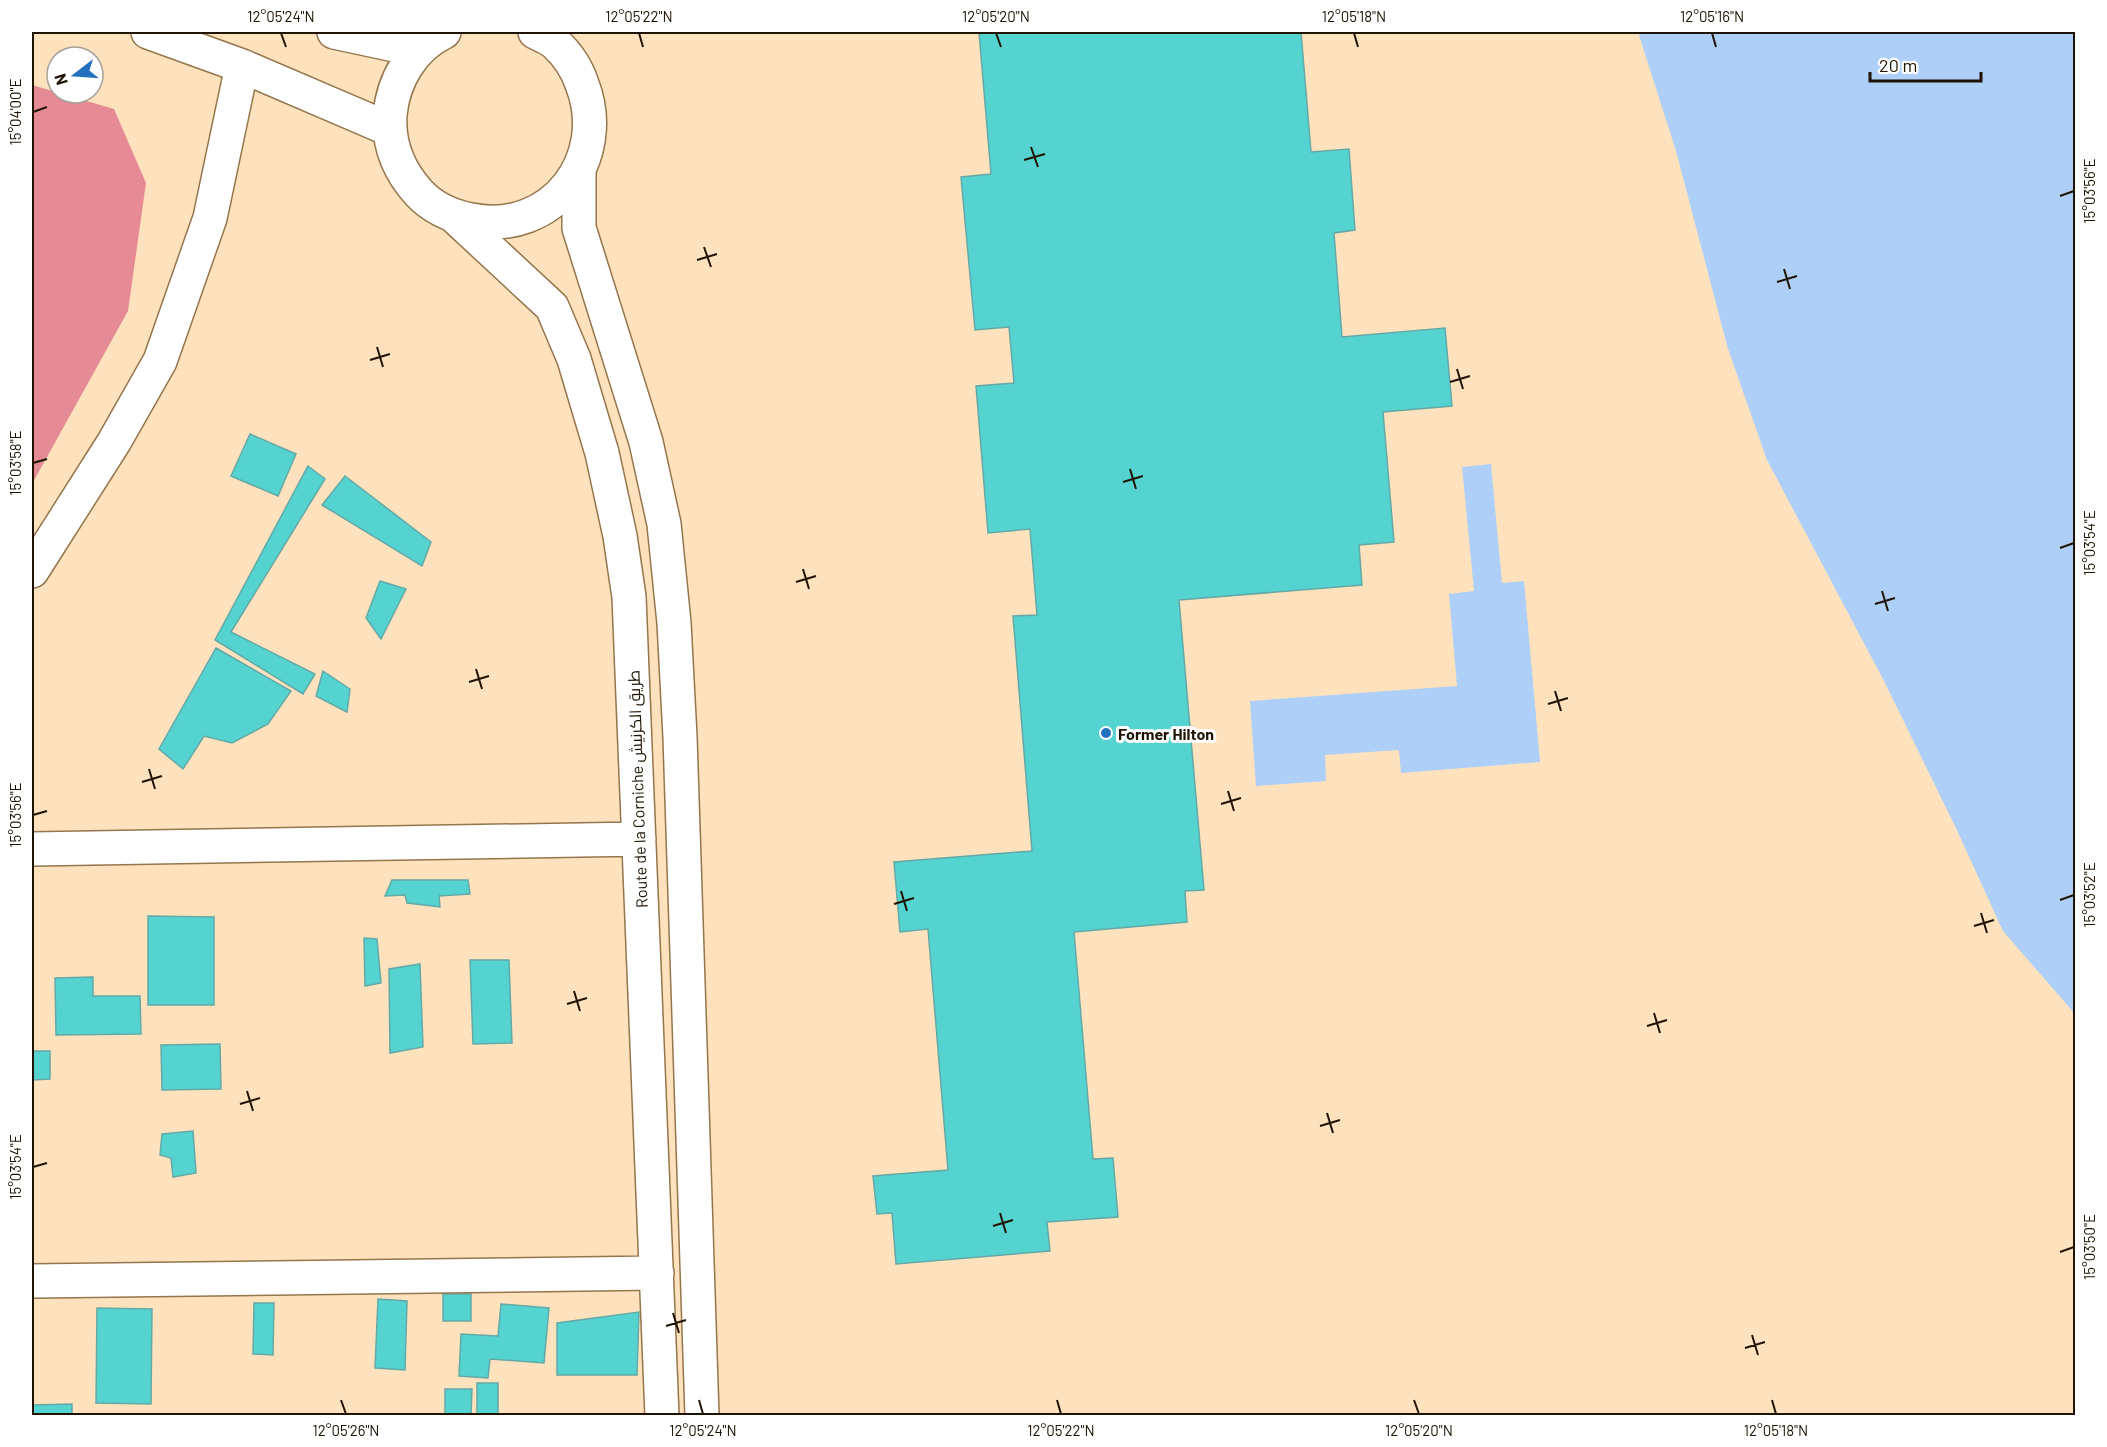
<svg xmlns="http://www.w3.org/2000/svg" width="2107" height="1447" font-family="Barlow,Cairo,sans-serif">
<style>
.forest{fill:#e68b95}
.water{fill:#aecff7}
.building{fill:#55d3d0;stroke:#63a9a6;stroke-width:1.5}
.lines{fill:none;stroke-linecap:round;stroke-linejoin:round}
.minor-casing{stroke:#95754b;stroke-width:36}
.minor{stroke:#fff;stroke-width:33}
.ticks{fill:none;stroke:#1f1303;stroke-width:2}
.poi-dot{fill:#2370bf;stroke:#fff;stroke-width:2}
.labels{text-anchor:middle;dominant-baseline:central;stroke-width:6;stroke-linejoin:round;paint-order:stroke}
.poi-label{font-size:16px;font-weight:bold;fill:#1f1303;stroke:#fff;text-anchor:start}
.street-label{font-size:16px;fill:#1f1303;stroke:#fff}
.neatline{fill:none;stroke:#1f1303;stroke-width:2}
.ticks-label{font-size:15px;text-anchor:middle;fill:#1f1303}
</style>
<rect width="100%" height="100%" fill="#fee2be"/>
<path class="forest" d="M32,85L114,109L146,183L128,311L32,484Z"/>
<path class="water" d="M1638,32H2075V1014L2003,931L1955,826L1884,681L1767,460L1728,349L1676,151Z
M1491,464L1502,583L1524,581L1540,762L1401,773L1399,750L1325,755L1326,781L1256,786L1250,701L1457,686L1449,594L1474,591L1462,467Z"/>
<path class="building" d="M979,32H1301L1311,152L1349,149L1355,230L1334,233L1342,337L1445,328L1452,406L1383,412L1394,542L1359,545L1362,585L1179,600L1204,890L1185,891L1187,922L1074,932L1093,1159L1113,1158L1118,1217L1047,1222L1050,1251L896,1264L892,1213L877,1214L873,1176L948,1170L928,929L900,932L894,862L1032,851L1013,616L1037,615L1030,529L988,533L976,386L1014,383L1009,327L975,330L961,177L991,174Z
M250,434L296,454L278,496L231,476Z
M308,466L325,479L231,632L315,674L303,694L215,640Z
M345,476L431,542L422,566L322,505Z
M380,581L406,589L381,639L366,618Z
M216,648L291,691L268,724L232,743L204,736L183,769L159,749Z
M323,671L350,689L347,712L316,696Z
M392,880H468L470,894L439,896L440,907L407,903L405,895L385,896Z
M148,916L214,917V1005H148Z
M364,938L377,939L381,983L365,986Z
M470,960H509L512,1043L473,1044Z
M420,964L423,1047L390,1053L389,969Z
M93,977V996H140L141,1034L56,1035L55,978Z
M220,1044L221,1089L162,1090L161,1045Z
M32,1051H50V1079L32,1080Z
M193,1131L196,1173L173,1177L171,1158L160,1155L162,1134Z
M443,1294H471V1321H443Z
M378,1299L407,1301L405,1370L375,1368Z
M254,1303H274L273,1355L253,1354Z
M501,1304L549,1308L544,1363L490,1359L488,1378L459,1376L461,1334L498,1336Z
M97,1308L152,1309L151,1404L96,1403Z
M639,1312L637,1375H557V1323Z
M477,1383H498V1416H477Z
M445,1389H472L471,1416H445Z
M72,1404V1416H32V1405Z"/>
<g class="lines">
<defs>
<path id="minor" d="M148,32L242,66L389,129
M334,32L418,50
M444,32C412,47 393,81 390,115C388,146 399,171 419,193C433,208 451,216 471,220C552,236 611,159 582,84C577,69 567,54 555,43C549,38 541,35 535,32
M579,172V228L646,442L664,524L674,623L680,737L702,1416
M454,216L552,307L574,359L602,453L620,536L629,597L662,1416
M32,571L114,442L160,361L210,218L242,66
M32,849L639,839
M32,1281L657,1273"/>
</defs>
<use href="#minor" class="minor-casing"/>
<use href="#minor" class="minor"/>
</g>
<path class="ticks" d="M281,33L286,47M639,33L643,47M996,33L1001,47M1354,33L1358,47M1712,33L1716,47M33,112L47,107M1031,147L1038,167M1024,160L1045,154M2060,196L2074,191M704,247L711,267M697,260L717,254M1784,269L1790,289M1777,282L1797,276M377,347L383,367M370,360L390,354M1457,369L1463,389M1450,382L1470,376M33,463L47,459M1130,469L1136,489M1123,482L1143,476M2060,548L2074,543M803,569L809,589M796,582L816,576M1882,591L1888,611M1875,604L1895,598M476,669L482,689M469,682L489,676M1555,691L1561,711M1548,704L1568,698M149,769L155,789M142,782L162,776M1228,791L1234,811M1221,804L1241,798M33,815L47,811M901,891L907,911M2060,900L2074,895M894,904L914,898M1981,913L1987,933M1974,926L1994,920M574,991L580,1011M567,1004L587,998M1654,1013L1660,1033M1647,1026L1667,1020M247,1091L253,1111M240,1104L260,1098M1327,1113L1333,1133M1320,1126L1340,1120M33,1167L47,1163M1000,1213L1006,1233M993,1226L1013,1220M2060,1252L2074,1247M673,1313L679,1333M666,1326L686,1320M1752,1335L1758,1355M1745,1348L1765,1342M341,1400L346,1414M699,1400L703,1414M1057,1400L1061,1414M1414,1400L1419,1414M1772,1400L1776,1414"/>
<circle class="poi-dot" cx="1106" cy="733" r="6"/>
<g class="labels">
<g class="poi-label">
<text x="1118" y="733">Former Hilton</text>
</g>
<g class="street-label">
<text transform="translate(637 789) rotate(-92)">Route de la Corniche طريق الكرنيش</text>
</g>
</g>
<rect width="2107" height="1447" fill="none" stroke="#ffffff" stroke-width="66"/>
<g transform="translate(75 75) rotate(253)"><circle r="28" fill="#ffffff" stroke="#a5a19a" stroke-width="1.5"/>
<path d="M0-4.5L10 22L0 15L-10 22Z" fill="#2370bf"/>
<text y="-9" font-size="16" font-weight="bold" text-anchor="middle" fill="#1f1303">N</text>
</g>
<path d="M1870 72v9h111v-9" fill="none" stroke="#1f1303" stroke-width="3"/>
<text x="1879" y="72" font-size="18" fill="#1f1303" stroke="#ffffff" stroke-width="4.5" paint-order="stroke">20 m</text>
<rect x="33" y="33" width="2041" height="1381" class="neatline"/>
<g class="ticks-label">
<text x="281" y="22">12°05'24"N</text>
<text x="639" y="22">12°05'22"N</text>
<text x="996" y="22">12°05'20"N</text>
<text x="1354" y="22">12°05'18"N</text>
<text x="1712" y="22">12°05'16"N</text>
<text transform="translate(16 112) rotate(-90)" y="5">15°04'00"E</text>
<text transform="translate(2090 191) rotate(-90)" y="5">15°03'56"E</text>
<text transform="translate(16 463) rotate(-90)" y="5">15°03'58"E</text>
<text transform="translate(2090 543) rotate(-90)" y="5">15°03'54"E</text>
<text transform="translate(16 815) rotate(-90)" y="5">15°03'56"E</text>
<text transform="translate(2090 895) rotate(-90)" y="5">15°03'52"E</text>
<text transform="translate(16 1167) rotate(-90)" y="5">15°03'54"E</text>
<text transform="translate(2090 1247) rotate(-90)" y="5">15°03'50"E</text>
<text x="346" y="1436">12°05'26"N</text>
<text x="703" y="1436">12°05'24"N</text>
<text x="1061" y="1436">12°05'22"N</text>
<text x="1419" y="1436">12°05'20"N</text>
<text x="1776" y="1436">12°05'18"N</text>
</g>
</svg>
